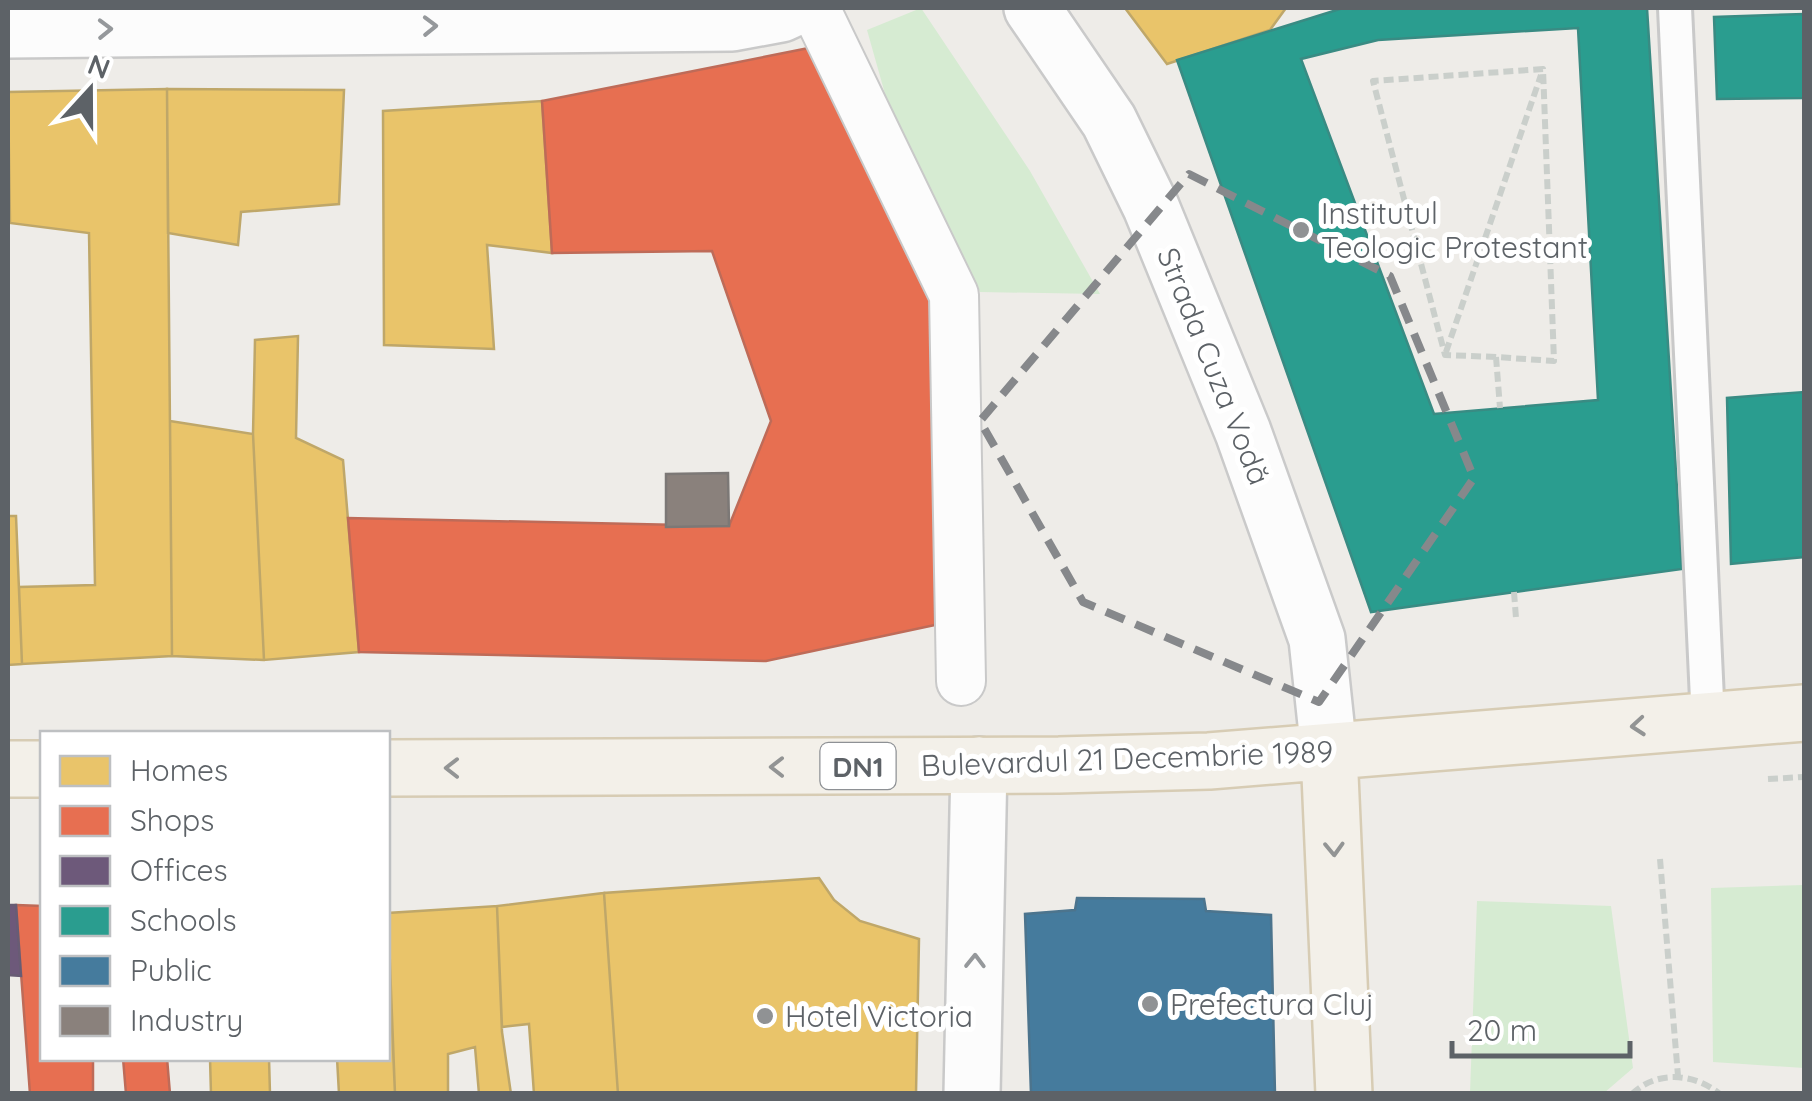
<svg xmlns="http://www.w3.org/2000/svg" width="1812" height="1101" font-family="Quicksand,sans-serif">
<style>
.green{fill:#d6ebd2}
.homes{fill:#e9c46a;stroke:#bfa769;stroke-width:2.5}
.shops{fill:#e76f51;stroke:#be6b58;stroke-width:2.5}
.offices{fill:#6d597a;stroke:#685c74;stroke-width:2.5}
.schools{fill:#2a9d8f;stroke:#398b83;stroke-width:2.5;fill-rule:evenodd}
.public{fill:#457b9d;stroke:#4c748d;stroke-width:2.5}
.industry{fill:#8a817c;stroke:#7c7876;stroke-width:2.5}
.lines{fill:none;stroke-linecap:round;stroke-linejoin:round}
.service-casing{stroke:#c9c9c9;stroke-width:38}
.pedestrian-casing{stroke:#c9c9c9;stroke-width:52}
.minor-casing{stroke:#c9c9c9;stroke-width:60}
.secondary-casing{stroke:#cacaca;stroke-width:60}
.primary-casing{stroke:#d7ccb4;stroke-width:60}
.path{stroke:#cacfcb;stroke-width:6;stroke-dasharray:10 5;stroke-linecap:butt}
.service{stroke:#fcfcfc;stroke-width:32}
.pedestrian{stroke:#fcfcfc;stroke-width:48}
.minor{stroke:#fcfcfc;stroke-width:55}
.secondary{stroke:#fcfcfc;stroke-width:55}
.primary{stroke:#f3f0e9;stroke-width:55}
.oneway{stroke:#95989b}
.oneway2{stroke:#929494}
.marked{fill:none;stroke:#86888b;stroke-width:8;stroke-dasharray:20 12;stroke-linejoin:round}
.poi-dot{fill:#909294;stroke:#fff;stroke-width:4}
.labels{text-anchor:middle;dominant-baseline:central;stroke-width:10;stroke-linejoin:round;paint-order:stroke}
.shield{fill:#fff;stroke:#8e9195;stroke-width:2.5}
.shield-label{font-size:28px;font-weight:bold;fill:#5d6267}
.poi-label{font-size:30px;fill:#5d6267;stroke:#fff;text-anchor:start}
.street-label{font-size:30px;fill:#5d6267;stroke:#fff}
</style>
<rect width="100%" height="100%" fill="#eeece8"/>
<path class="green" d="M921,8L1030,171L1100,294L980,292L889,108L867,30Z
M1804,885V1068L1713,1062L1711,888Z
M1477,901L1611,906L1633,1068L1604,1093H1470Z"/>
<path class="homes" d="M1125,8H1286L1270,30L1167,64Z
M167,89L172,656L22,664L19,587L95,585L89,233L10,223L8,92Z
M167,89L344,90L339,204L241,212L238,245L168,233Z
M542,101L552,253L487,245L494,349L384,345L383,111Z
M298,336L296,438L343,460L359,652L264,660L253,434L255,340Z
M170,421L253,434L264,660L172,656Z
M8,516H16L22,664L8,665Z
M819,878L834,900L860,921L919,939L916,1094H618L604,893Z
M604,893L618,1094H534L529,1024L502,1027L497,906Z
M497,906L502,1032L511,1094H479L475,1047L448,1054V1094H395L388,913Z
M388,934L395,1094H339L337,1058H388Z
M210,1058H269L270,1094H211Z"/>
<path class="shops" d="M809,48L932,300L935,625L766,661L359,652L348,518L729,526L771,421L712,251L552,253L542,101Z
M16,905L42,906V1058H93V1094H30Z
M123,1058H167L170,1094H126Z"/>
<path class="offices" d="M8,905H16L21,976L8,975Z"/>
<path class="schools" d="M1343,8H1647L1682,569L1371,612L1177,60ZM1578,28L1598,400L1434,414L1301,59L1378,40Z
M1804,14V98L1717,99L1714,17Z
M1804,392V557L1731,564L1727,398Z"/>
<path class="public" d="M1077,898L1204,899L1206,911L1271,915L1275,1094H1031L1025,914L1075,910Z"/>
<path class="industry" d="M728,473L729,526L666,527V474Z"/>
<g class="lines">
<defs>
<path id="service" d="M1675,8L1708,721"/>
<path id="pedestrian" d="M815,8L954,295L961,681"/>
<path id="minor" d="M8,30L732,23L781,14L794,8
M972,1094L979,765"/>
<path id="secondary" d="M1032,8L1109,121L1151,207L1243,432L1317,639L1329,752"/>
<path id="primary" d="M1329,752L1344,1094
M388,768L1059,765L1209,761L1804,713
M8,769H42"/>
</defs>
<use href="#service" class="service-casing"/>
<use href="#pedestrian" class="pedestrian-casing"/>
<use href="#minor" class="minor-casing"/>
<use href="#secondary" class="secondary-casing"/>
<use href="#primary" class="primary-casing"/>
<path class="path" d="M1446,352L1541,75
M1496,357L1445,355L1373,81L1543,69L1554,361L1496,357L1500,408
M1514,592L1516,618
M1768,779L1804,777
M1660,859L1678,1076
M1632,1094C1657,1070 1694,1073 1720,1094"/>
<use href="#service" class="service"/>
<use href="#pedestrian" class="pedestrian"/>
<use href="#minor" class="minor"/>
<use href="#secondary" class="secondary"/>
<use href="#primary" class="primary"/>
</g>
<defs><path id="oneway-chevron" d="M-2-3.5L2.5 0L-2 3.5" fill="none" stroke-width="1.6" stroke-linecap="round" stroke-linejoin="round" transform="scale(2.5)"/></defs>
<g class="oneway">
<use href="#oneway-chevron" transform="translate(430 26) rotate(-1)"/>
<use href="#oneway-chevron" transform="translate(105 29) rotate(-1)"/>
<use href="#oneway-chevron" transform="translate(975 961) rotate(-89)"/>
</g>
<g class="oneway2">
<use href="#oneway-chevron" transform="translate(1638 726) rotate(175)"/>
<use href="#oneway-chevron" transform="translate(777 767) rotate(180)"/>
<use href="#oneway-chevron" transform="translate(452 768) rotate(180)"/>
<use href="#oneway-chevron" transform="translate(1334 849) rotate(88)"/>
</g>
<path class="marked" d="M1189,174L1390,276L1474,478L1319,702L1083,602L980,421Z"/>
<g class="poi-dot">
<circle cx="1301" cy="230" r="10"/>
<circle cx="1150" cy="1004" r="10"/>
<circle cx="765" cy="1016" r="10"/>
</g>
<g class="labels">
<rect class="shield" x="820.5" y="743" width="75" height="46" rx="8"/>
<g class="shield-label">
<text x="858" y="766">DN1</text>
</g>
<g class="poi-label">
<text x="1321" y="213">Institutul<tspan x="1321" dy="34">Teologic Protestant</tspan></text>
<text x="1170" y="1004">Prefectura Cluj</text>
<text x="785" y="1016">Hotel Victoria</text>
</g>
<g class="street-label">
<text transform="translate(1214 366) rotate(68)">Strada Cuza Vodă</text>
<text transform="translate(1127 758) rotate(-2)">Bulevardul 21 Decembrie 1989</text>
</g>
</g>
<rect width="1812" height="1101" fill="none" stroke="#5d6267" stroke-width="20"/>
<rect x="40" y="731" width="350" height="330" fill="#ffffff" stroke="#bec0c2" stroke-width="2.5"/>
<rect x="60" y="756" width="50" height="30" fill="#e9c46a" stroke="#bec0c2" stroke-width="2.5"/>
<text x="130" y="781" font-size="30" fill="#5d6267">Homes</text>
<rect x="60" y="806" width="50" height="30" fill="#e76f51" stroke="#bec0c2" stroke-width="2.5"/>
<text x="130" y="831" font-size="30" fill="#5d6267">Shops</text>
<rect x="60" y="856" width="50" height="30" fill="#6d597a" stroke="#bec0c2" stroke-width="2.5"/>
<text x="130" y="881" font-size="30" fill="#5d6267">Offices</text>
<rect x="60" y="906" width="50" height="30" fill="#2a9d8f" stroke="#bec0c2" stroke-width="2.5"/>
<text x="130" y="931" font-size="30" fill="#5d6267">Schools</text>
<rect x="60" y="956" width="50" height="30" fill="#457b9d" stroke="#bec0c2" stroke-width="2.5"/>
<text x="130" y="981" font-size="30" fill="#5d6267">Public</text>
<rect x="60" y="1006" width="50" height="30" fill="#8a817c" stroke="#bec0c2" stroke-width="2.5"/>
<text x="130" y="1031" font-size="30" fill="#5d6267">Industry</text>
<g transform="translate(90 90) rotate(21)" stroke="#ffffff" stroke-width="8" paint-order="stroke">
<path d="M0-8L18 38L0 25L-18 38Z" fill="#5d6267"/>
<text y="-15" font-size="28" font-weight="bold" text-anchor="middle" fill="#5d6267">N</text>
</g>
<path d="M1452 1041v15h178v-15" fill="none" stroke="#5d6267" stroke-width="5"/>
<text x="1467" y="1041" font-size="30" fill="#5d6267" stroke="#ffffff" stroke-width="8" paint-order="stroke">20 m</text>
</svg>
